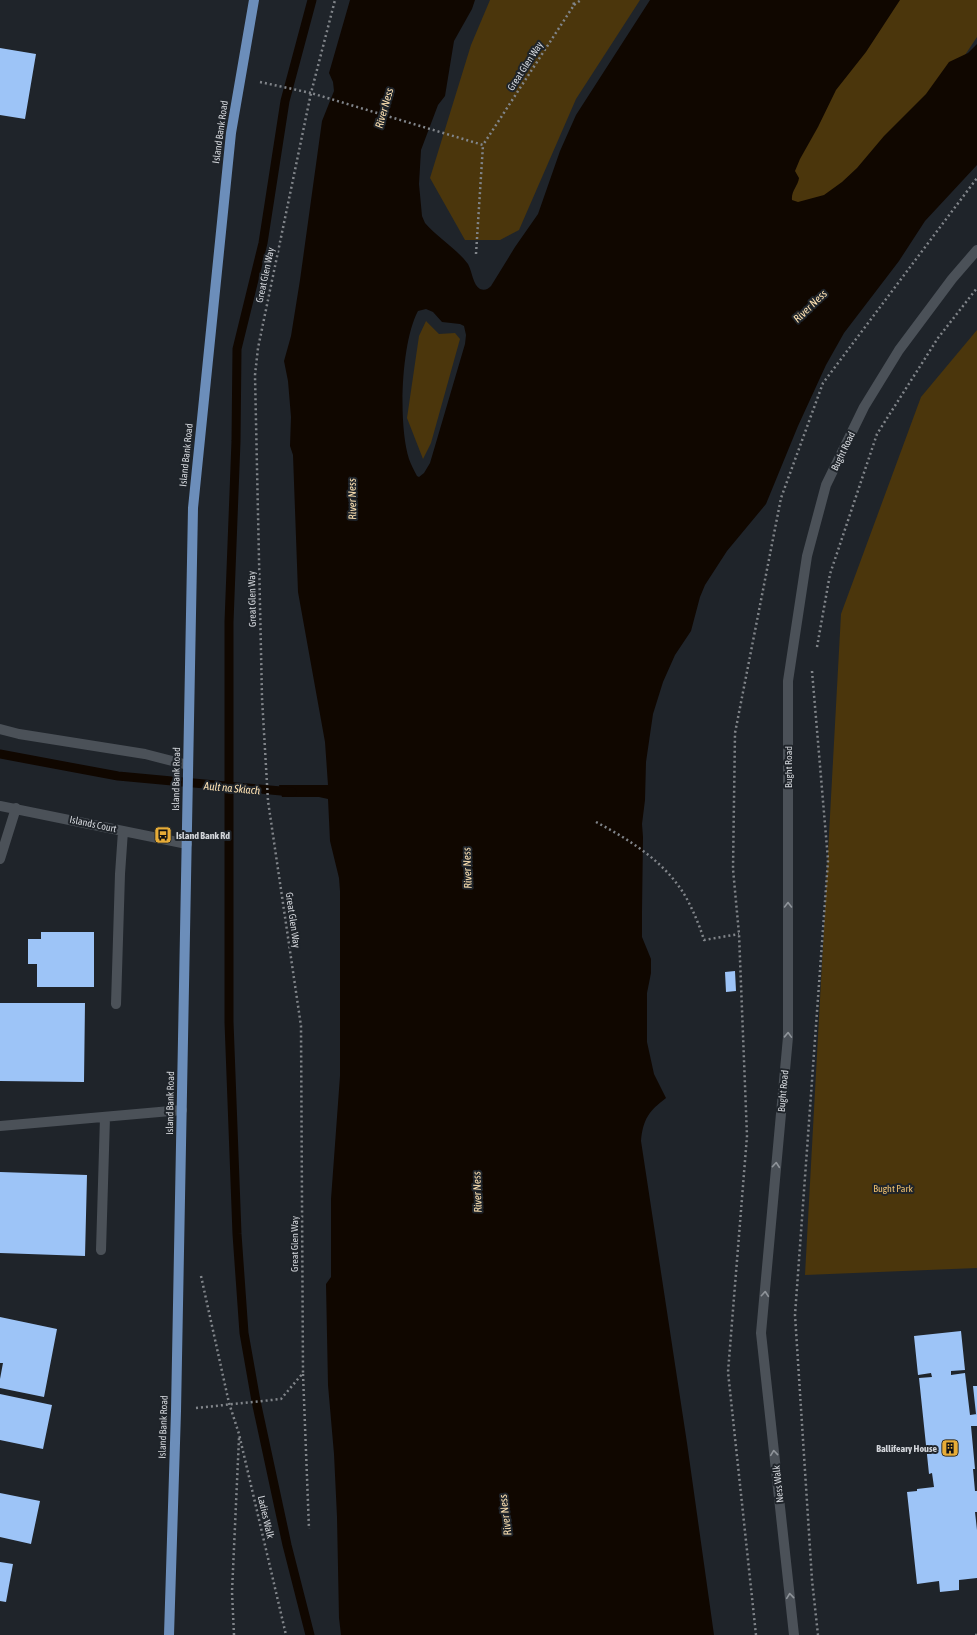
<svg xmlns="http://www.w3.org/2000/svg" width="977" height="1635" font-family="'Asap Condensed',sans-serif">
<style>
.green{fill:#4b360c}
.water{fill:#100700;fill-rule:evenodd}
.lines{fill:none;stroke-linecap:round;stroke-linejoin:round}
.stream{stroke:#100700;stroke-width:9}
.building{fill:#9dc4f7}
.path{stroke:#81858a;stroke-width:2.5;stroke-dasharray:2 3;stroke-linecap:butt}
.minor{stroke:#4b5158;stroke-width:10}
.major{stroke:#6c8eba;stroke-width:10}
.oneway{stroke:#8f949a}
.labels{text-anchor:middle;dominant-baseline:central;stroke-width:4;stroke-linejoin:round;paint-order:stroke}
.street-label{font-size:10px;fill:#d3d6db;stroke:#1f242a}
.poi-label{font-size:10px;font-weight:bold;fill:#d3d6db;stroke:#1f242a;text-anchor:start}
.park-label{font-size:10px;fill:#efc06f;stroke:#1f242a}
.water-label{font-size:11px;font-style:italic;fill:#fce0b1;stroke:#1f242a}
</style>
<rect width="100%" height="100%" fill="#1f242a"/>
<path class="green" d="M490,0H640L576,99L519,230L500,240H465L430,178L471,45Z
M874,0H977V37L951,76L822,213L783,202L788,138Z
M426,321L439,334L455,333L460,339L431,443L423,459L407,418L419,336Z
M977,330V1268L805,1275L841,614L921,397Z"/>
<path class="water" d="M350,0H475L472,9L454,41L445,96L438,105L421,150L419,184L422,216L425,223C438,238 456,248 468,264C472,271 473,285 480,289C485,291 488,289 491,286L515,247L538,214L560,151L576,115L650,0H900L866,52L836,90L818,127L800,159L795,171L799,178C798,186 791,191 792,200L798,202L824,195L842,182L857,168L884,136L926,94L949,62L968,53L977,44V165L925,221L899,261L844,333L826,365L798,426L766,504L727,551L705,585L700,597L691,631L675,655L663,682L653,714L646,762L645,800L642,824L643,837L642,911V937L651,959V973L647,993V1042L654,1074L666,1098C649,1111 643,1119 641,1141L687,1443L714,1635H341L339,1618L337,1517L334,1454L328,1385L326,1284L331,1277V1199L340,1076V891L339,878L330,841L328,799L319,797H282L279,785H328L325,742L298,592L293,455L290,446L291,417L288,381L284,361L291,336L300,280L322,121L334,91L333,82L329,73ZM426,309L433,312L442,322L460,324L464,326L466,335L465,344L430,463L424,473L419,477L417,476C414,470 411,465 409,459C398,424 401,343 418,311Z"/>
<g class="lines">
<path class="stream" d="M0,754L118,776L292,792
M310,1635L287,1545L256,1401L244,1333L237,1234L229,1022V622L236,441L237,349L263,243L285,101L312,0"/>
</g>
<path class="building" d="M0,48L36,54L25,119L0,115Z
M41,932H94V987H37V964H28V939H41Z
M735,971L736,991L726,992L725,972Z
M0,1003H85L84,1082L0,1081Z
M0,1172L87,1175L85,1256L0,1253Z
M0,1317L57,1329L44,1397L0,1388V1379L3,1363H0Z
M961,1331L965,1370L951,1371V1375L965,1373L970,1415L977,1414V1426H971L975,1469H973L975,1491H977V1512H975L977,1530V1578L959,1580V1590L940,1592L939,1581L917,1584L907,1492L917,1491V1489L934,1487L932,1473L929,1474L919,1378L932,1377L931,1373L918,1375L914,1336Z
M973,1386H977V1414H976Z
M0,1394L52,1405L43,1449L0,1440Z
M0,1493L40,1501L31,1544L0,1537Z
M0,1562L13,1564L6,1602L0,1601Z"/>
<g class="lines">
<path class="path" d="M574,5L581,0
M260,82L311,93L335,0
M476,254L483,145
M817,647L830,574L877,434L938,338L977,288
M812,671L828,860L795,1315L812,1580L818,1635
M596,822C632,841 670,865 689,903C695,915 700,927 704,940L739,934
M201,1276L229,1403L239,1434L286,1635
M303,1374L309,1529
M196,1408L281,1399L303,1373L301,1026L268,801L262,698L255,375L258,348L311,93L483,145L574,5L573,0
M234,1635L232,1592L239,1438
M756,1635L728,1372L747,1136L739,934L733,869L735,733L781,498L823,383L977,178
M975,1635H977"/>
<path class="minor" d="M0,729L19,734L145,754L188,765
M0,806L187,844
M0,859L16,808
M116,1004L120,874L123,831
M0,1126L182,1110
M101,1250L105,1117
M794,1635L761,1333L788,1037V681L807,556L826,485L864,407L899,350L952,279L977,250"/>
<path class="major" d="M169,1635L176,1411L193,508L231,133L254,0"/>
</g>
<defs><path id="oneway-chevron" d="M-2-3.5L2.5 0L-2 3.5" fill="none" stroke-width="1.6" stroke-linecap="round" stroke-linejoin="round"/></defs>
<g class="oneway">
<use href="#oneway-chevron" transform="translate(788 905) rotate(-90)"/>
<use href="#oneway-chevron" transform="translate(788 1035) rotate(-88)"/>
<use href="#oneway-chevron" transform="translate(776 1165) rotate(-85)"/>
<use href="#oneway-chevron" transform="translate(765 1294) rotate(-85)"/>
<use href="#oneway-chevron" transform="translate(774 1453) rotate(-96)"/>
<use href="#oneway-chevron" transform="translate(790 1596) rotate(-96)"/>
</g>
<defs>
<symbol id="bus-square" viewBox="-11 -11 22 22"><rect x="-9" y="-9" width="18" height="18" rx="4" fill="#e7ac37" stroke="#1f242a"/><path d="M-5-6H5V4H4V6H2V4H-2V6H-4V4H-5ZM-3.5-4V0h7V-4ZM-3.5 1.2v1.5H-2V1.2ZM2 1.2v1.5H3.5V1.2Z" fill="#111"/></symbol>
<symbol id="building-square" viewBox="-11 -11 22 22"><rect x="-9" y="-9" width="18" height="18" rx="4" fill="#e7ac37" stroke="#1f242a"/><path d="M-4-6H4V6H1V3H-1V6H-4ZM-2.5-4.3h1.7v1.8h-1.7ZM.8-4.3h1.7v1.8H.8ZM-2.5-1h1.7V.8h-1.7ZM.8-1h1.7V.8H.8Z" fill="#111"/></symbol>
</defs>
<g fill-rule="evenodd">
<use href="#bus-square" x="153" y="825" width="20" height="20"/>
<use href="#building-square" x="940" y="1438" width="20" height="20"/>
</g>
<g class="labels">
<g class="street-label">
<text transform="translate(525 66) rotate(-57)">Great Glen Way</text>
<text transform="translate(220 132) rotate(-82)">Island Bank Road</text>
<text transform="translate(265 275) rotate(-78)">Great Glen Way</text>
<text transform="translate(843 451) rotate(-64)">Bught Road</text>
<text transform="translate(186 455) rotate(-84)">Island Bank Road</text>
<text transform="translate(252 599) rotate(-91)">Great Glen Way</text>
<text transform="translate(788 767) rotate(-90)">Bught Road</text>
<text transform="translate(176 779) rotate(-89)">Island Bank Road</text>
<text transform="translate(93 824) rotate(12)">Islands Court</text>
<text transform="translate(293 920) rotate(82)">Great Glen Way</text>
<text transform="translate(783 1091) rotate(-85)">Bught Road</text>
<text transform="translate(170 1103) rotate(-89)">Island Bank Road</text>
<text transform="translate(294 1244) rotate(-90)">Great Glen Way</text>
<text transform="translate(163 1427) rotate(-88)">Island Bank Road</text>
<text transform="translate(778 1484) rotate(-96)">Ness Walk</text>
<text transform="translate(266 1517) rotate(77)">Ladies Walk</text>
</g>
<g class="poi-label">
<text x="176" y="835">Island Bank Rd</text>
<text x="937" y="1448" text-anchor="end">Ballifeary House</text>
</g>
<g class="park-label">
<text x="893" y="1188">Bught Park</text>
</g>
<g class="water-label">
<text transform="translate(384 108) rotate(-74)">River Ness</text>
<text transform="translate(810 306) rotate(-44)">River Ness</text>
<text transform="translate(352 499) rotate(-91)">River Ness</text>
<text transform="translate(232 788) rotate(5)">Ault na Skiach</text>
<text transform="translate(467 868) rotate(-92)">River Ness</text>
<text transform="translate(477 1192) rotate(-92)">River Ness</text>
<text transform="translate(505 1515) rotate(-97)">River Ness</text>
</g>
</g>
</svg>
